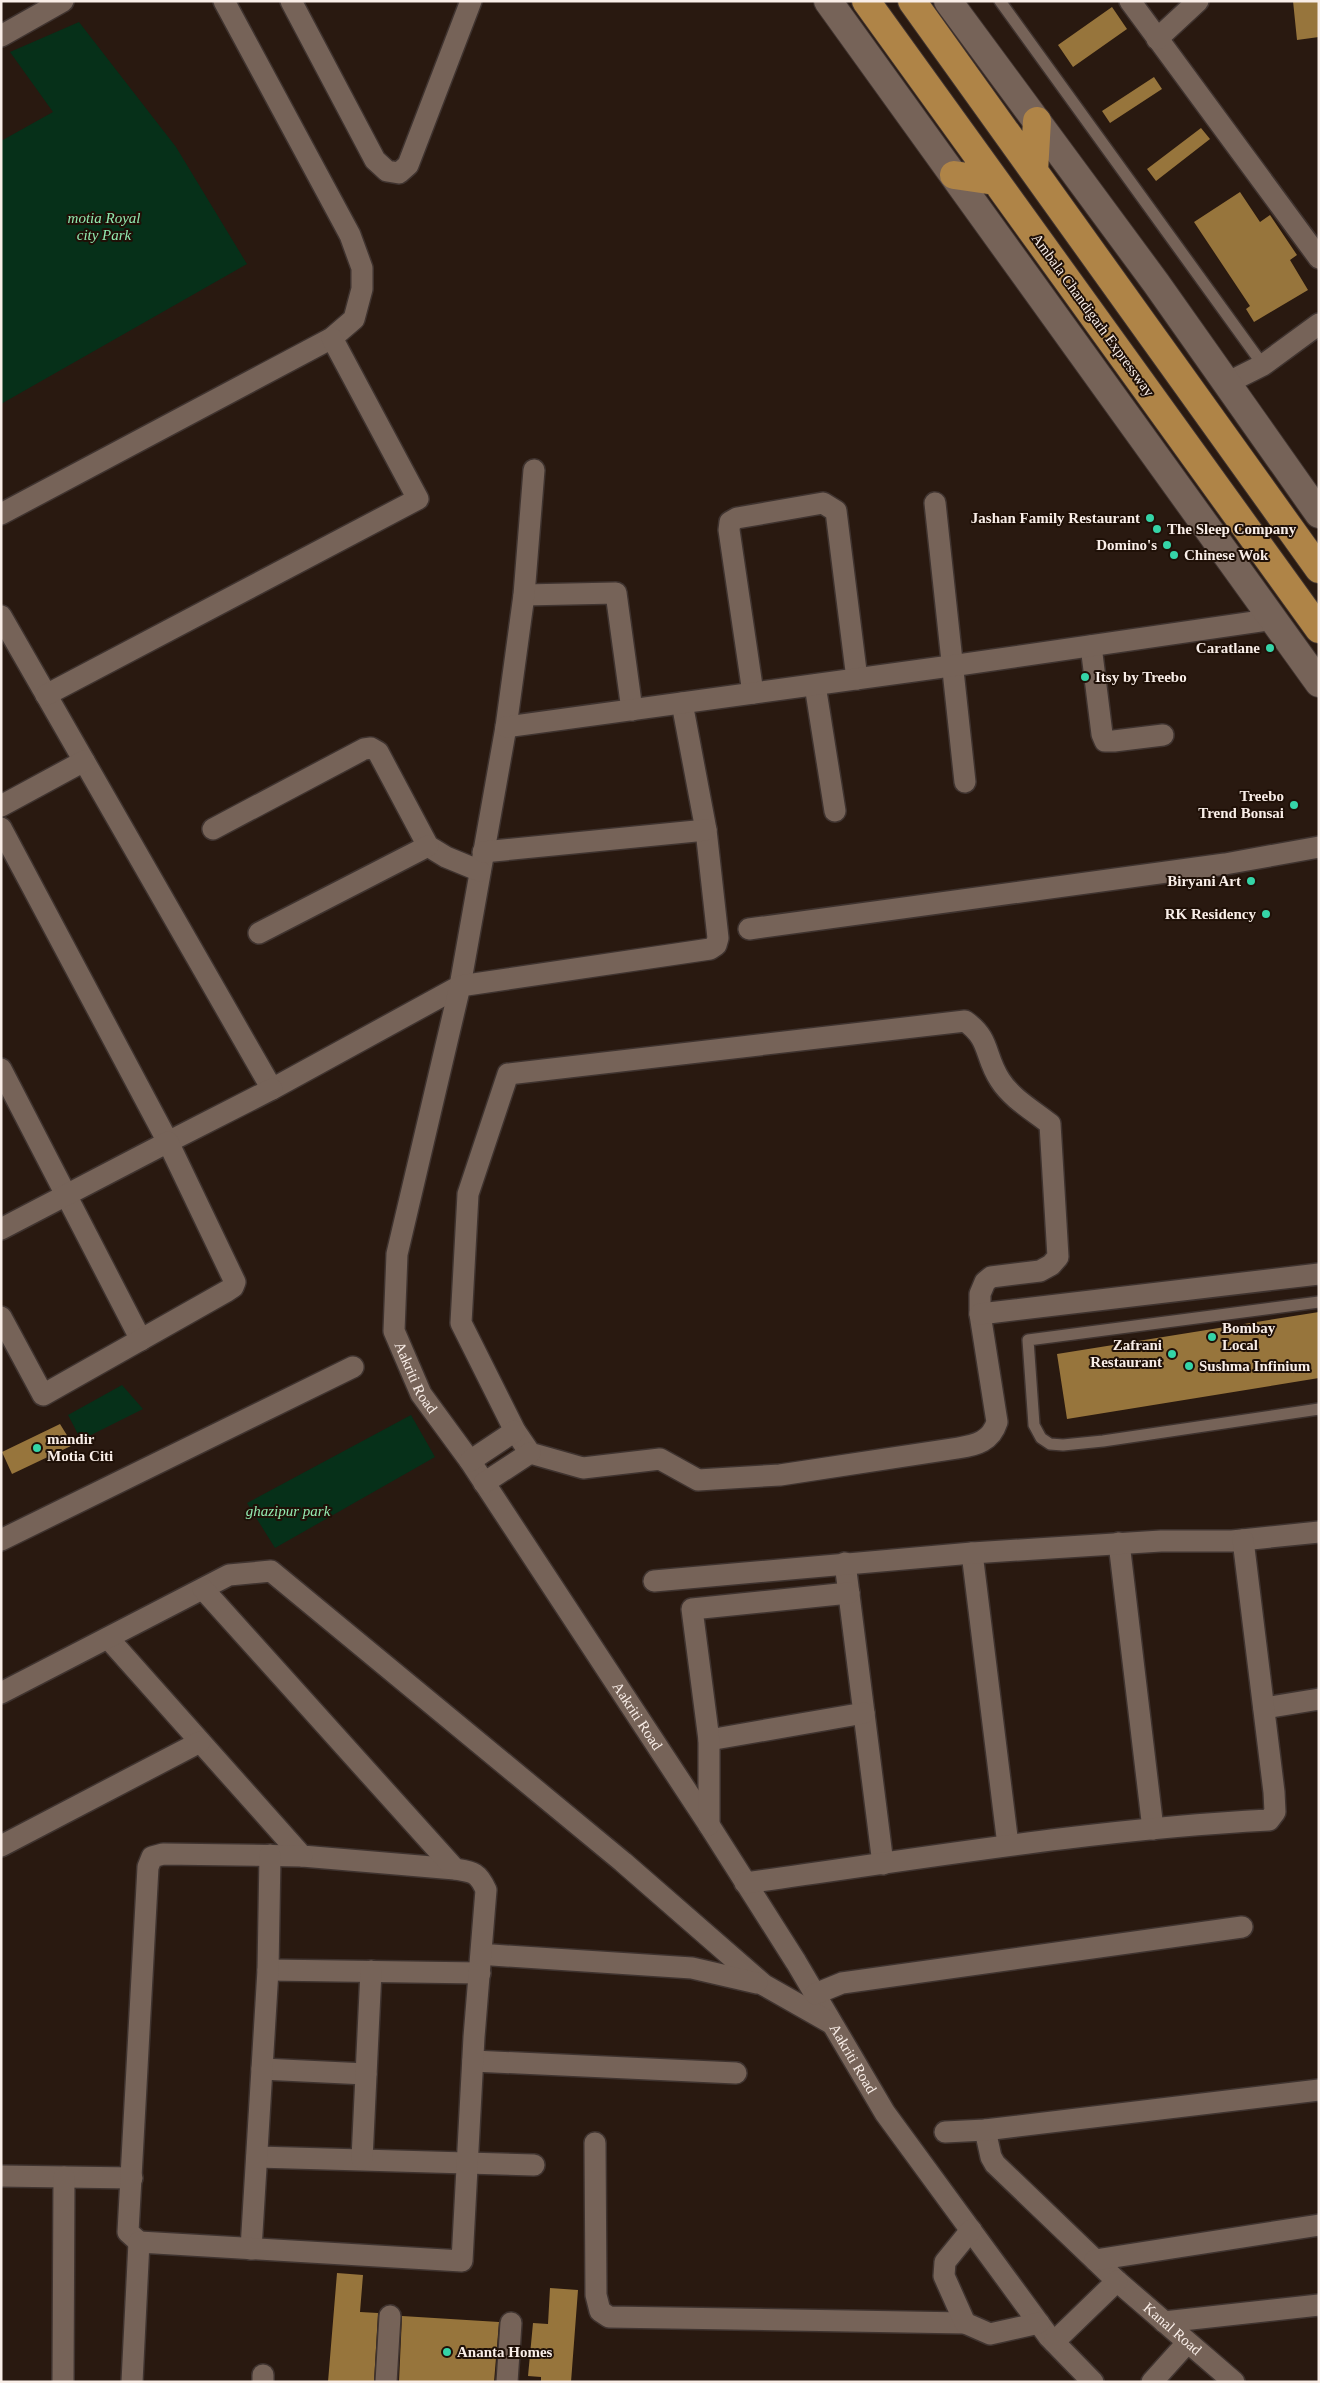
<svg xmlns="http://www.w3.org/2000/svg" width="1320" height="2383" font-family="'Times New Roman',serif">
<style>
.green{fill:#063019}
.building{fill:#97753c}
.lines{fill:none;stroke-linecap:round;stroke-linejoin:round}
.service-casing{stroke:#3f332f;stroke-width:14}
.minor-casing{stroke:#3f332f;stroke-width:24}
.tertiary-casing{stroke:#3f332f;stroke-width:30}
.trunk-casing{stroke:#3f332f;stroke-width:30}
.service{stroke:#766358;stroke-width:11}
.minor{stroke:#766358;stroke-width:21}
.tertiary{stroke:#766358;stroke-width:28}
.trunk{stroke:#af8447;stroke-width:28}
.poi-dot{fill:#35d4a7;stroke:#1f1007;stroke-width:2}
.labels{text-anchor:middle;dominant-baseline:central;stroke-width:4;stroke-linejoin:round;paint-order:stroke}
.park-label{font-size:15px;font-style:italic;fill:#92e9b0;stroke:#1f1007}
.street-label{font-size:15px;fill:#f9eee8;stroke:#1f1007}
.poi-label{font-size:15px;font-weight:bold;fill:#f9eee8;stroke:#1f1007;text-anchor:end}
</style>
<rect width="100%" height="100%" fill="#291910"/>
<path class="green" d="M79,22L176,147L247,264L1,404V141L53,112L10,52Z
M122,1385L143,1409L81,1440L68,1415Z
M411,1415L435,1457L275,1548L247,1503Z"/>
<path class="building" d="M1293,1H1319V37L1297,40Z
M1112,7L1127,29L1073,67L1058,45Z
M1154,77L1162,89L1110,123L1102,111Z
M1201,128L1210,139L1156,181L1147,169Z
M1240,192L1260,222L1270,215L1297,255L1290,260L1308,290L1254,322L1246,309L1250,306L1194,222Z
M1319,1312V1378L1067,1419L1057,1354Z
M60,1424L73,1445L12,1474L2,1452Z
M337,2273L363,2275L360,2312L378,2313L374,2382H328Z
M550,2288L578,2290L571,2382H541V2377L528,2376L533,2323L548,2324Z
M402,2316L499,2322L494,2382H399Z"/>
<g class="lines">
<defs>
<path id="service" d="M1000,1L1263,365
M1319,1302L1028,1340L1034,1425L1041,1438L1050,1444L1063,1445L1103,1441L1319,1409"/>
<g id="minor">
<path d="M291,1L375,160L387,171L399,173L408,165L471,1"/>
<path d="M1130,1L1319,258"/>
<path d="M1,36L63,1"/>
<path d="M1157,39L1198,1"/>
<path d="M1227,383L1263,365L1319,324"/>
<path d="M935,503L965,782"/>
<path d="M1,514L332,338L354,319L362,289V268L350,235L224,1"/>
<path d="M524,595L616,593L632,710"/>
<path d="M1,616L272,1089L460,986L506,727L524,595L534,470"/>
<path d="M1091,646L1102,734L1105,741H1114L1163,735"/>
<path d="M815,685L835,811"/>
<path d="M753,693L729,530L730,522L737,518L823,503L836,511L857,679"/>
<path d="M46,695L418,499L332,338"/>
<path id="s1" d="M682,703L706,830L718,938L716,945L710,949L460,986L397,1254L394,1331L421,1394L470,1461L709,1825L796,1962L885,2113L1049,2337L1093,2382"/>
<path d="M506,727L965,664L1274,619"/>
<path d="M1,806L84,761"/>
<path d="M1,828L168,1142L272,1089"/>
<path d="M213,829L364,749L371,748L378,752L428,846L446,857L480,871"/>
<path d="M483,852L706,830"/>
<path d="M749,929L1225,864L1319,847"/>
<path d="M259,933L428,846"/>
<path d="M965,1021C991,1039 984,1056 1000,1080C1012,1099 1034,1111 1050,1124L1058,1257L1051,1265L1040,1271L991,1277L985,1282L980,1294V1314L997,1422C991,1441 977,1445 958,1448L780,1475L698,1480L660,1459L583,1468L530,1453L515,1431L461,1323L468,1194L508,1074Z"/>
<path d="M1,1069L141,1340"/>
<path d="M1,1229L168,1142L235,1282L233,1287L227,1291L43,1395L1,1317"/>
<path d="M980,1314L1319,1274"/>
<path d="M470,1461L515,1431"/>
<path d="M484,1483L530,1453"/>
<path d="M1,1540L353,1367"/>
<path d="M1119,1543L1153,1829"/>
<path d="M972,1553L1008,1845"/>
<path d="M845,1563L883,1864"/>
<path d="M654,1581L972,1553L1161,1541H1232L1319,1532"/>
<path d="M108,1638L302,1856L455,1869"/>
<path d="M1,1693L229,1575L271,1571L623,1862L764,1985L831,2023"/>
<path d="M1264,1708L1319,1699"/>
<path d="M709,1740L864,1713"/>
<path d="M709,1825V1740L692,1609L849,1593"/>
<path d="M1,1846L200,1742"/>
<path d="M745,1883C919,1859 1093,1829 1269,1820L1275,1812L1274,1792L1243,1540"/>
<path d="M492,1955L692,1968L757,1983"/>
<path d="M268,1970L480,1973"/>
<path d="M815,1994L842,1983L1242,1927"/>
<path d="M473,2061L736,2073"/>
<path d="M262,2069L366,2074"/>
<path id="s2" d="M985,2130L991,2157L995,2164L1117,2281L1234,2382"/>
<path d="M945,2132L985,2130L1319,2090"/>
<path d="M595,2143L596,2295L600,2311L609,2317L965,2323"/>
<path d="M257,2157L534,2165"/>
<path d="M362,2159L371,1971"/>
<path d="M1,2176L132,2178"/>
<path d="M971,2230L945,2262L944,2276L965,2323L990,2334L1039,2323"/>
<path d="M139,2242L128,2232L148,1867L152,1857L163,1854L302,1856"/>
<path d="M251,2249L268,1970L270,1855"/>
<path d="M1095,2260L1319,2225"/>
<path d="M1164,2322L1319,2305"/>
<path d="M1054,2342L1117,2281"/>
<path d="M63,2382L64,2177"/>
<path d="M132,2382L139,2242L462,2261L474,2037L486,1890C478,1872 473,1872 455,1869L203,1589"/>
<path d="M263,2382V2375"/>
<path d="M386,2382L390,2316"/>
<path d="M507,2382L511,2323"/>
<path d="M1152,2382L1187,2343"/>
</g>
<path id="tertiary" d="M828,1L1319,683
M948,1L1156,283L1319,514"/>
<path id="trunk" d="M866,1L1319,629
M912,1L1319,569
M1034,171L1037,121
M954,175L995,181"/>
</defs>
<use href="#service" class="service-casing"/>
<use href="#minor" class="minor-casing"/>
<use href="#tertiary" class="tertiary-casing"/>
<use href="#trunk" class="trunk-casing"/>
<use href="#service" class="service"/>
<use href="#minor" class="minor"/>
<use href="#tertiary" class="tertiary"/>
<use href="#trunk" class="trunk"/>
</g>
<g class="poi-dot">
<circle cx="1150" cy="518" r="5"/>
<circle cx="1157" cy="529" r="5"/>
<circle cx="1167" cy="545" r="5"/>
<circle cx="1174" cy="555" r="5"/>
<circle cx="1270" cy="648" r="5"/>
<circle cx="1085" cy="677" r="5"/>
<circle cx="1294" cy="805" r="5"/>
<circle cx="1251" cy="881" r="5"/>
<circle cx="1266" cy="914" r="5"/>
<circle cx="1212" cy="1337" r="5"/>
<circle cx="1172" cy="1354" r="5"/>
<circle cx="1189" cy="1366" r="5"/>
<circle cx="37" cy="1448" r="5"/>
<circle cx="447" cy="2352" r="5"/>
</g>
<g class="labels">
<g class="park-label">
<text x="104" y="218">motia Royal<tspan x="104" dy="17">city Park</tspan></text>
<text x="288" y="1511">ghazipur park</text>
</g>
<g class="street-label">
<text transform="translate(1093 315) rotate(54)">Ambala Chandigarh Expressway</text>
<text stroke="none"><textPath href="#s1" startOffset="909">Aakriti Road</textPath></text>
<text stroke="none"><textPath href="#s1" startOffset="1314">Aakriti Road</textPath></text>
<text stroke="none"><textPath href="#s1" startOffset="1719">Aakriti Road</textPath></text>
<text stroke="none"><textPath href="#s2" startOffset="278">Kanal Road</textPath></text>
</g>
<g class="poi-label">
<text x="1140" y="518">Jashan Family Restaurant</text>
<text x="1167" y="529" text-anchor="start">The Sleep Company</text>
<text x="1157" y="545">Domino's</text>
<text x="1184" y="555" text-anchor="start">Chinese Wok</text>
<text x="1260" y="648">Caratlane</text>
<text x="1095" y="677" text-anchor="start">Itsy by Treebo</text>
<text x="1284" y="796">Treebo<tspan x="1284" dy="17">Trend Bonsai</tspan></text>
<text x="1241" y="881">Biryani Art</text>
<text x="1256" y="914">RK Residency</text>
<text x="1222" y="1328" text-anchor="start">Bombay<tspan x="1222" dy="17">Local</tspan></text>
<text x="1162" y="1345">Zafrani<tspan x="1162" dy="17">Restaurant</tspan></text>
<text x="1199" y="1366" text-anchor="start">Sushma Infinium</text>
<text x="47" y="1439" text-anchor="start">mandir<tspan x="47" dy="17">Motia Citi</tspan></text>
<text x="457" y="2352" text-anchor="start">Ananta Homes</text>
</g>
</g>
<rect width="1320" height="2383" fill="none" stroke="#f9eee8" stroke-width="5"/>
</svg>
